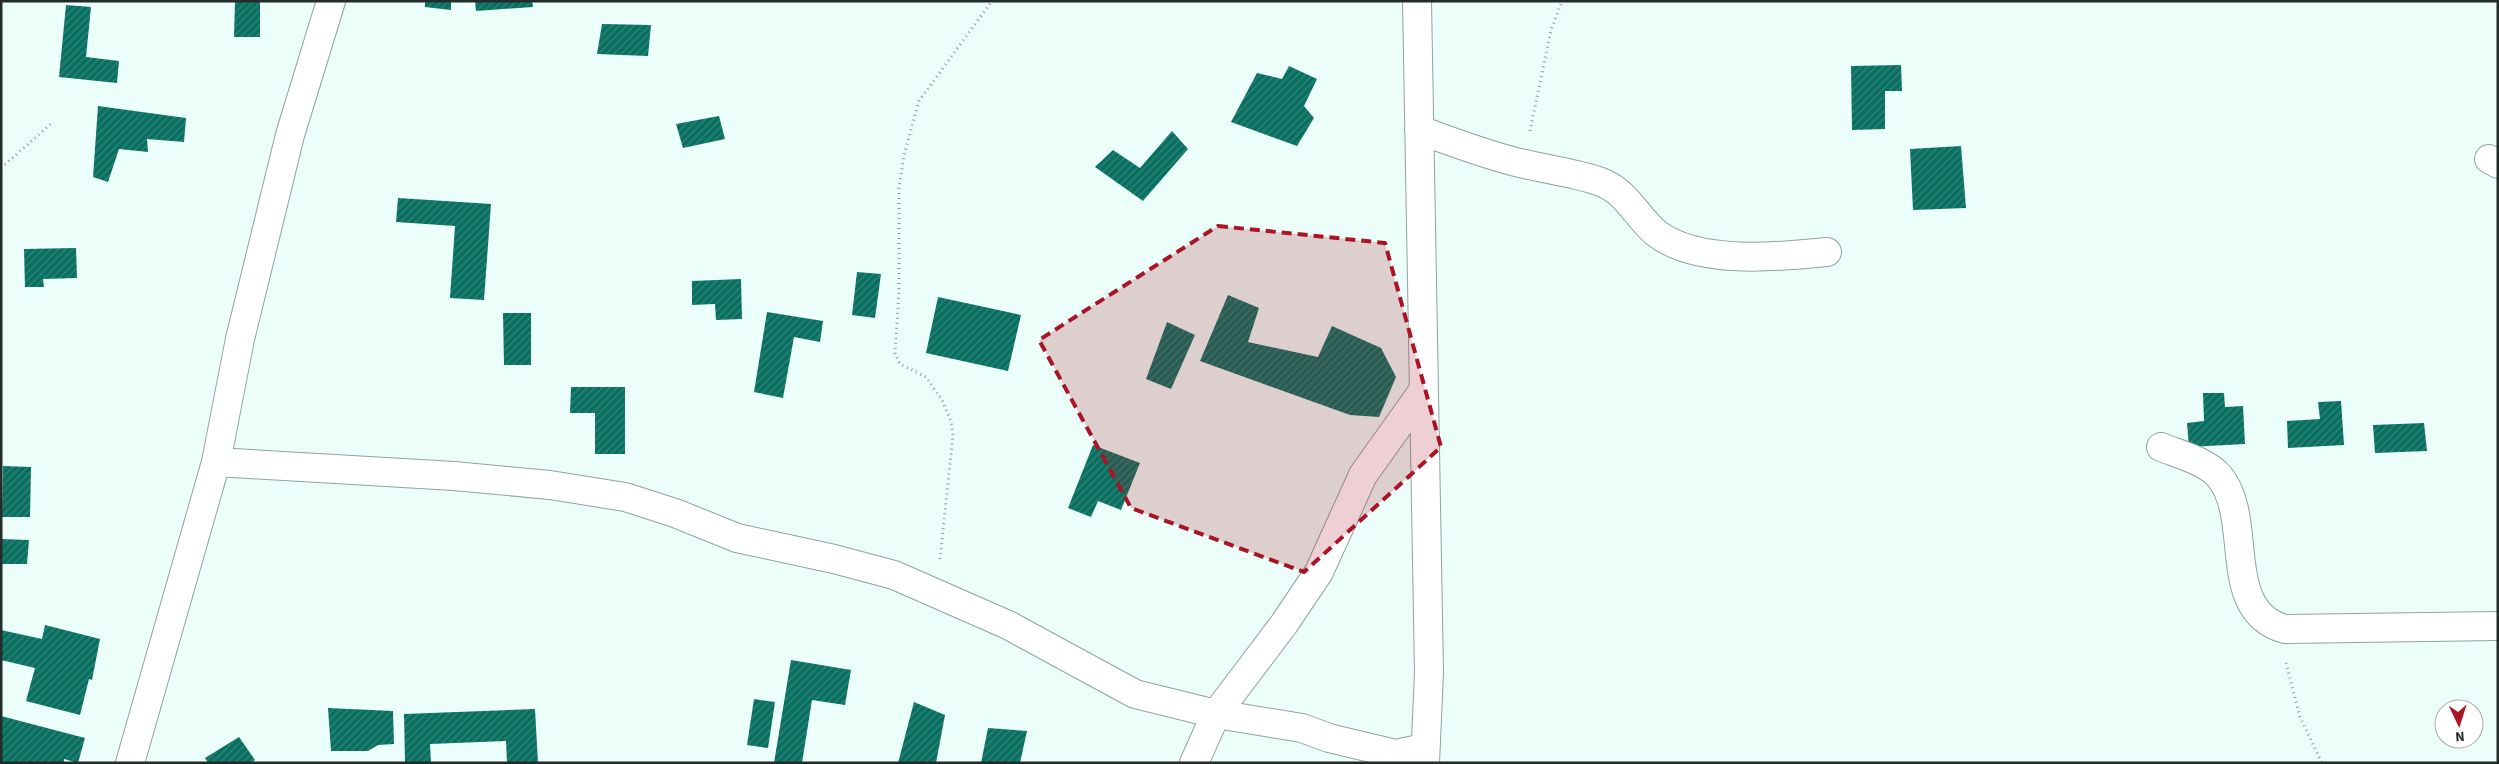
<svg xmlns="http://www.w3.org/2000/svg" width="2499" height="764" font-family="'Source Sans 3',sans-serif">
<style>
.building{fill:url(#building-hatch)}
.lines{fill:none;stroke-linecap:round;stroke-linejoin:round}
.minor-casing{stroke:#8ea49e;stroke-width:30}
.path{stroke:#8e9c98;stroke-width:3;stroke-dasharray:1 4;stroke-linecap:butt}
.minor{stroke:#fff;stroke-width:28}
.marked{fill:#aa1427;fill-opacity:0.2;stroke:#aa1427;stroke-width:4;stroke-dasharray:10 6;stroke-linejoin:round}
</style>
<defs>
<pattern id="building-hatch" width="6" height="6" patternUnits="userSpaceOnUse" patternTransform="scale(1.25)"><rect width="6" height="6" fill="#087060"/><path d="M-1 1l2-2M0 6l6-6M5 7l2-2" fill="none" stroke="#358478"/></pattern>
</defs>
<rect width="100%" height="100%" fill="#ecfef9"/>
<path class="building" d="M235,1H260V37H234Z
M425,1H451V10L425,7Z
M475,1H532L533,7L476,11Z
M66,5L91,7L86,57L119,61L117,83L59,77Z
M602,24L651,25L648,56L597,54Z
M1901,65L1902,91H1885V129L1852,130L1851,66Z
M1289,66L1317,79L1304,106L1314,118L1297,146L1231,122L1257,73L1282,79Z
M98,106L186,118L184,142L147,139L148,152L119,149L108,182L93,177Z
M719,116L725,139L683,148L676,124Z
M1172,131L1188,149L1143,201L1095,167L1113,150L1140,168Z
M1961,146L1966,208L1913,210L1910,149Z
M398,198L491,204L484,300L450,298L455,226L396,222Z
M76,248L77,278L43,279L44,287H25L24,249Z
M857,272L881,274L875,318L852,315Z
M741,279L742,319L716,320L715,304L692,305V281Z
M1228,295L1259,308L1248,342L1318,357L1332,326L1381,348L1396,377L1379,417L1350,415L1200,361Z
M938,297L1021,315L1008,371L926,353Z
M767,312L823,321L820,342L794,337L783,398L754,392Z
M503,313H531V365H504Z
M1167,322L1195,335L1171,389L1146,379Z
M571,387H625V454H595V413H570Z
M2203,393H2224L2225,407L2243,406L2245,444L2189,447L2187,423L2204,421Z
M2341,401L2344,445L2288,448L2287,421L2320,419L2318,402Z
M2424,423L2427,451L2375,453L2373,425Z
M1093,445L1140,463L1121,510L1098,501L1091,517L1068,508Z
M3,466L31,467L30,517H2Z
M1,539L29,540L27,564H1Z
M45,625L100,639L92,680L89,679L80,715L26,701L35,668L1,660V630L42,639Z
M791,660L851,670L845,705L812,700L802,763H774Z
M754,699L775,702L768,748L747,745Z
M914,702L945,715L936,763H898Z
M328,708L393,711L394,744L378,745L368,751H331Z
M535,709L538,763H507L506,741L430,744L431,763H405L404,714Z
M1,716L85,738L78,763L64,759V763H1Z
M988,728L1027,731L1020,763H981Z
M239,737L255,760L251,763H208L205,758Z"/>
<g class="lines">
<defs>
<path id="minor" d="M1417,1L1429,673L1425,763
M1419,130C1450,141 1481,153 1512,161C1541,169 1573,172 1601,182C1627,192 1636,216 1656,233C1697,265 1778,257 1827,252
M2489,159L2498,164
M2161,447C2178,454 2206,461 2219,476C2255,518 2219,611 2285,629L2498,626
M216,462L454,476L550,485L625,497L675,513L737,538L834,559L894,575L1008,625L1135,694L1216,714L1302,728L1329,738L1396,754L1424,748
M130,763L216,462L240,339L290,135L331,1
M1194,763L1216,714L1284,624L1319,572L1363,475L1423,391"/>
</defs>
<use href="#minor" class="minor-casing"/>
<path class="path" d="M1530,131L1551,30L1562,1
M1,168L52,123
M940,559L953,435L951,421L942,400L926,377L900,364L895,353L899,291V189L904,155L919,101L992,1
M2286,663L2300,717L2322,763"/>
<use href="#minor" class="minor"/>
</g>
<path class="marked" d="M1218,226L1385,243L1441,447L1304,572L1131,508L1039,340Z"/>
<rect width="2499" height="764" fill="none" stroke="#232c29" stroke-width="5"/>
<g transform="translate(2459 724) rotate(176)"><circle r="24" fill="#ffffff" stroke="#a7aba9"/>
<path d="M0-4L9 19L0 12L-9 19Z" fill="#aa1427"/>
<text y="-8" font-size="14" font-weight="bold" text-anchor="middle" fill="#232c29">N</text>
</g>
</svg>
